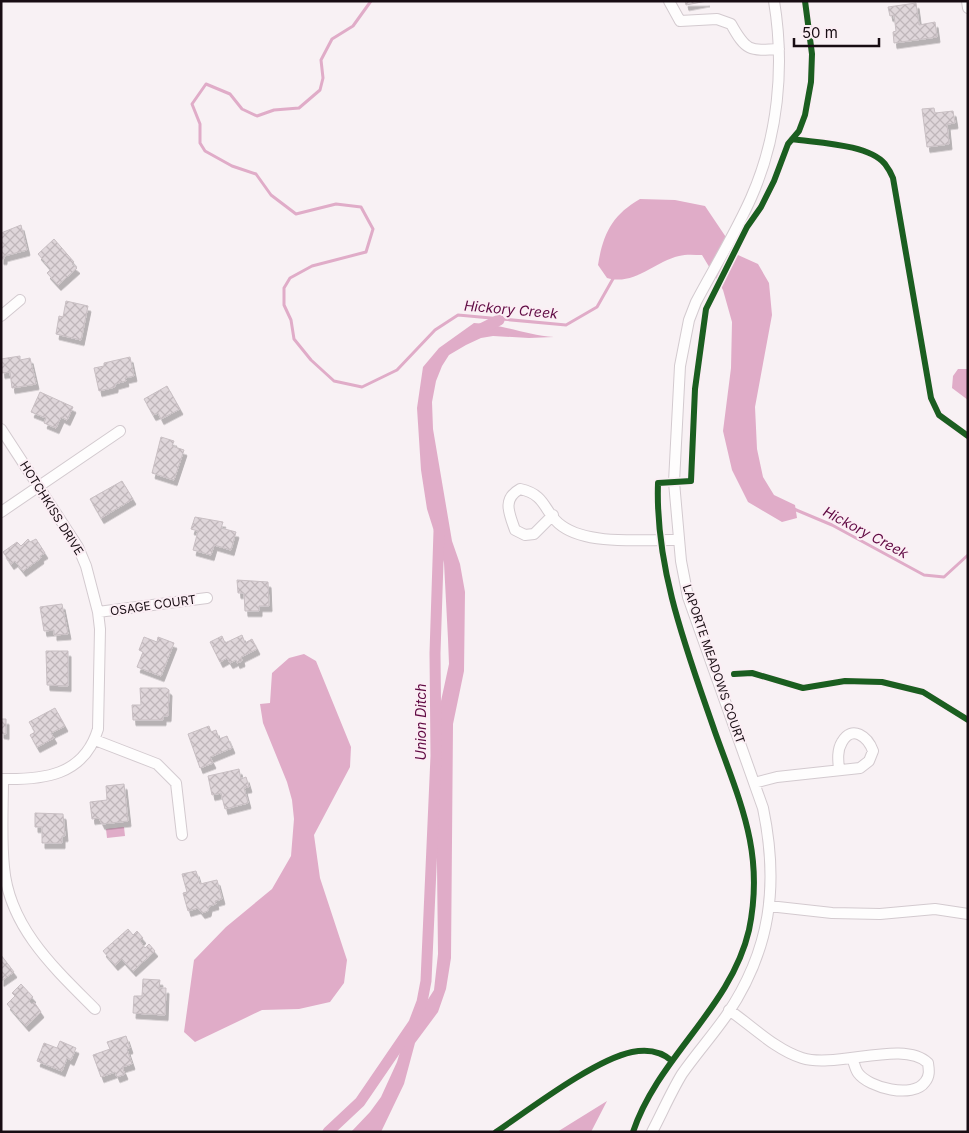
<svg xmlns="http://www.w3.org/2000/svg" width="969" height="1133" font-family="Inter,sans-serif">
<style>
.water{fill:#e0acc8}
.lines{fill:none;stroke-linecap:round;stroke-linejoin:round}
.stream{stroke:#e0acc8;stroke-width:3}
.canal{stroke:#e0acc8;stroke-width:11}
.building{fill:url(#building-cross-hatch);stroke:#c8bfc3;filter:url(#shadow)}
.street-casing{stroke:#d3cacf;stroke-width:12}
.street{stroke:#fefdfd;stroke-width:10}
.cycleway-casing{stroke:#fbeef4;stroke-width:9}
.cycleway{stroke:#1b5e20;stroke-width:6}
.labels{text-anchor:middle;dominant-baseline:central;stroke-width:4;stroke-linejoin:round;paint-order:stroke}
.street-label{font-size:12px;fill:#180d13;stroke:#fbeef4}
.water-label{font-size:14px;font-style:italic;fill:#600a43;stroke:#fbeef4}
</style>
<defs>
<pattern id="building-cross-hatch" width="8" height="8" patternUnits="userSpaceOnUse" patternTransform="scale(1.25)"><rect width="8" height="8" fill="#dfd6da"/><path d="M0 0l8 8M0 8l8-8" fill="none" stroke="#bfb6ba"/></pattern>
<filter id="shadow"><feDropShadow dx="3" dy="5.5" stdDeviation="0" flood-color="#0004"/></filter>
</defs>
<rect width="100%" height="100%" fill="#f8f1f4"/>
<path class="water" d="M640,199L675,200L705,206L738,255L758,264L769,283L772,315L755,407L757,449L763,477L774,495L795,505L797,518L782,522L748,502L732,470L723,431L731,368L732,322L723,290L702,255C695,255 686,254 679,256C654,262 634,286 607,278L598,265C603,234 612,215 640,199Z
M474,323C502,324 526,335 554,337L529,338L493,336L481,338L466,345L449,355L442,366L436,381L432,402L433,429L452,541L460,564L465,592L464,671L453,724L451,958L446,989L438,1012L415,1043L404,1084L381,1132H351L370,1112L381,1097L397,1062L408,1025L418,1015L434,990L438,954L436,776L441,701L449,664L448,639L444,563L427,509L421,470L417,408L423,367L439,348Z
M958,369H968V400L952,388L953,376Z
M304,654L316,661L351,747L350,767L314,835L320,878L347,960L344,983L330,1002L299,1009L262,1010L195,1042L184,1032L194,960L226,927L272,889L291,856L294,819L292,800L287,782L263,723L260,704L270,703L272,673L289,658Z
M124,827L125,836L107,838L106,829Z
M607,1101L591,1132H557Z"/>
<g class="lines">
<path class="stream" d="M371,1L353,26L332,39L321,60L323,78L320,90L299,108L274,110L257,116L242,109L230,94L206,84L192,104L200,124V143L205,151L232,166L256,174L271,195L296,214L336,204L361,207L373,229L366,252L312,266L290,278L284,288V305L291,320L294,339L311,360L334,381L362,387L397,370L435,330L458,315L566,325L597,307L614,277
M794,509L832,525L924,575L944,577L968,555"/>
<path class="canal" d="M479,330L499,320
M328,1132L360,1102L414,1023L422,1002L426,981L436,756L435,653L439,531"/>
</g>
<path class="building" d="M685,1H707L686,5Z
M916,3L919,25L935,22L937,37L894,43L893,32L896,31L894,15L890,16L888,7Z
M934,108L935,113L953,111L955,123L947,124L949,144L927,147L922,109Z
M21,225L27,250L4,256V259H1V233Z
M54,239L74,262L72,264L77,268L58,285L47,273L51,269L38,254Z
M66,301L88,306L81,340L56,334L59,316L63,317Z
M20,356V360L30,358L36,384L12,388L10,372L2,373L1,359Z
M130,357L134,376L125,378L126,381L115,384V387L99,391L94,368L104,366V363Z
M167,386L180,409L161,419L158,413L153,415L144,399Z
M40,392L73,407L67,420L61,417L56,428L44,423L46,418L31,412Z
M161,437L174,441L172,446L184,450L174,480L152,473Z
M122,481L133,499L101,518L90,499Z
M195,517L223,522L221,528L236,532L231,550L214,545L211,555L193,550L198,531L191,529Z
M28,539L30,542L36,539L45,553L40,556L41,558L23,571L15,561L11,564L3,552L17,542L21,546Z
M237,580L268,582L269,606H259V611H245L244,593H238Z
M62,604L68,634L54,635V630L44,631L40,607Z
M242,635L245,643L252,639L257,649L241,657L242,661L237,663L236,660L230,663L227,658L220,662L210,642L222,636L225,643Z
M144,637L157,642L158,637L174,643L161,676L137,667L143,652L139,650Z
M46,651H68V686L47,685Z
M140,688H166L169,690L168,716H163V720H133L132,705H141Z
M55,708L65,726L51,733L54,738L37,747L30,735L35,732L29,722Z
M1,719H6V734L1,733Z
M209,726L211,732L216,730L219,739L227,736L232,748L210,757L213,763L200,768L188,734Z
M239,769L241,779L246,777L249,787L244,788L248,803L225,809L221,793L212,795L208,776Z
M124,784L128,821L102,824L99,818L92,819L90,802L107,800L106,786Z
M35,813L63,814L65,836H62V843H42V827H35Z
M196,871L200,884L217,880L222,899L215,901L216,904L209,906L208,911L202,913L198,908L188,911L183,893L187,892L182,874Z
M128,929L133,935L137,931L143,938L140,941L145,948L149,944L155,951L133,971L122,959L115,965L103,951Z
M1,955L14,972L1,981Z
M143,979L160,980L159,988H166L165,1015L133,1013L134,996H142Z
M21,984L33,997L29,1001L32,1004L34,1002L41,1012L26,1026L7,1004L15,996L12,993Z
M126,1036L130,1048L127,1049L132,1064L122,1067L125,1074L117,1077L115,1072L101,1077L93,1055L110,1049L107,1042Z
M60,1041L76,1048L71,1060L67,1058L62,1071L37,1061L44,1043L57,1048Z"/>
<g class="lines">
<defs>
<path id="street" d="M669,1L680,21L717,19L731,24C746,51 749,51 779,49
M967,1L968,8
M1,316L20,300
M1,429L78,547L86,566L98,612L100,629L98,729C84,776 43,780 1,779
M1,512L120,431
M553,515L534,534L525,535L515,530C509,513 502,499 520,489C548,495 543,513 562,526C590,546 645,539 679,540
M98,612L207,598
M95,740L157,764L176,783L182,835
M3,779C3,808 1,838 4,867C9,927 55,969 95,1009
M754,783L777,777L860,768L869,761L873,751C868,737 852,724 842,742C837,750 838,760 839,769
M769,906L832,913L880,914L935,909L968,914
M729,1010C752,1026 776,1050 802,1058C836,1069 904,1039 928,1063C929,1070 930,1076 925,1082C913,1099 869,1088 858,1073C855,1069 854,1062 852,1058
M652,1132C662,1113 671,1092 682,1074C696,1054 712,1036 726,1016C771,950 779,885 763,808L688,597L681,561L674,482L680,366L689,320L696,302C714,268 735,234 751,198C778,137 785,67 774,1"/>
</defs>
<use href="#street" class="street-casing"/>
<use href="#street" class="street"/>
<defs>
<path id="cycleway" d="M792,139C818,143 868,144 885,164C888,168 891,173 893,178L931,398L939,415L968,436
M734,674L752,673L803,688L845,681L882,682L923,692L968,720
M496,1132C530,1109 594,1060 632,1052C647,1049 661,1051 672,1061
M633,1132C658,1057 731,1008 749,930C765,853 740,802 715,732C687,651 655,569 658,483L691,481L695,389L706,309L747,227L761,207L774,181L788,144L799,131L805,115L811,82L812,54L805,1"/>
</defs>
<use href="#cycleway" class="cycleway-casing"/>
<use href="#cycleway" class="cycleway"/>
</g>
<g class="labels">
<g class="street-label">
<text transform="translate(52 508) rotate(58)">HOTCHKISS DRIVE</text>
<text transform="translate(153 605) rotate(-8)">OSAGE COURT</text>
<text transform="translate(714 664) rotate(71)">LAPORTE MEADOWS COURT</text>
</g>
<g class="water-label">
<text transform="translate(511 309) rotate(5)">Hickory Creek</text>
<text transform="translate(866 532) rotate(28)">Hickory Creek</text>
<text transform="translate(420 722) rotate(-90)">Union Ditch</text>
</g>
</g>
<rect width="969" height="1133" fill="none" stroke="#180d13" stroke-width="5"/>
<path d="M794 38v8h85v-8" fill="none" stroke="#180d13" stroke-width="2.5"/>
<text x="802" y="38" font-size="15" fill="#180d13" stroke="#fbeef4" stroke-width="4" paint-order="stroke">50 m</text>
</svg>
